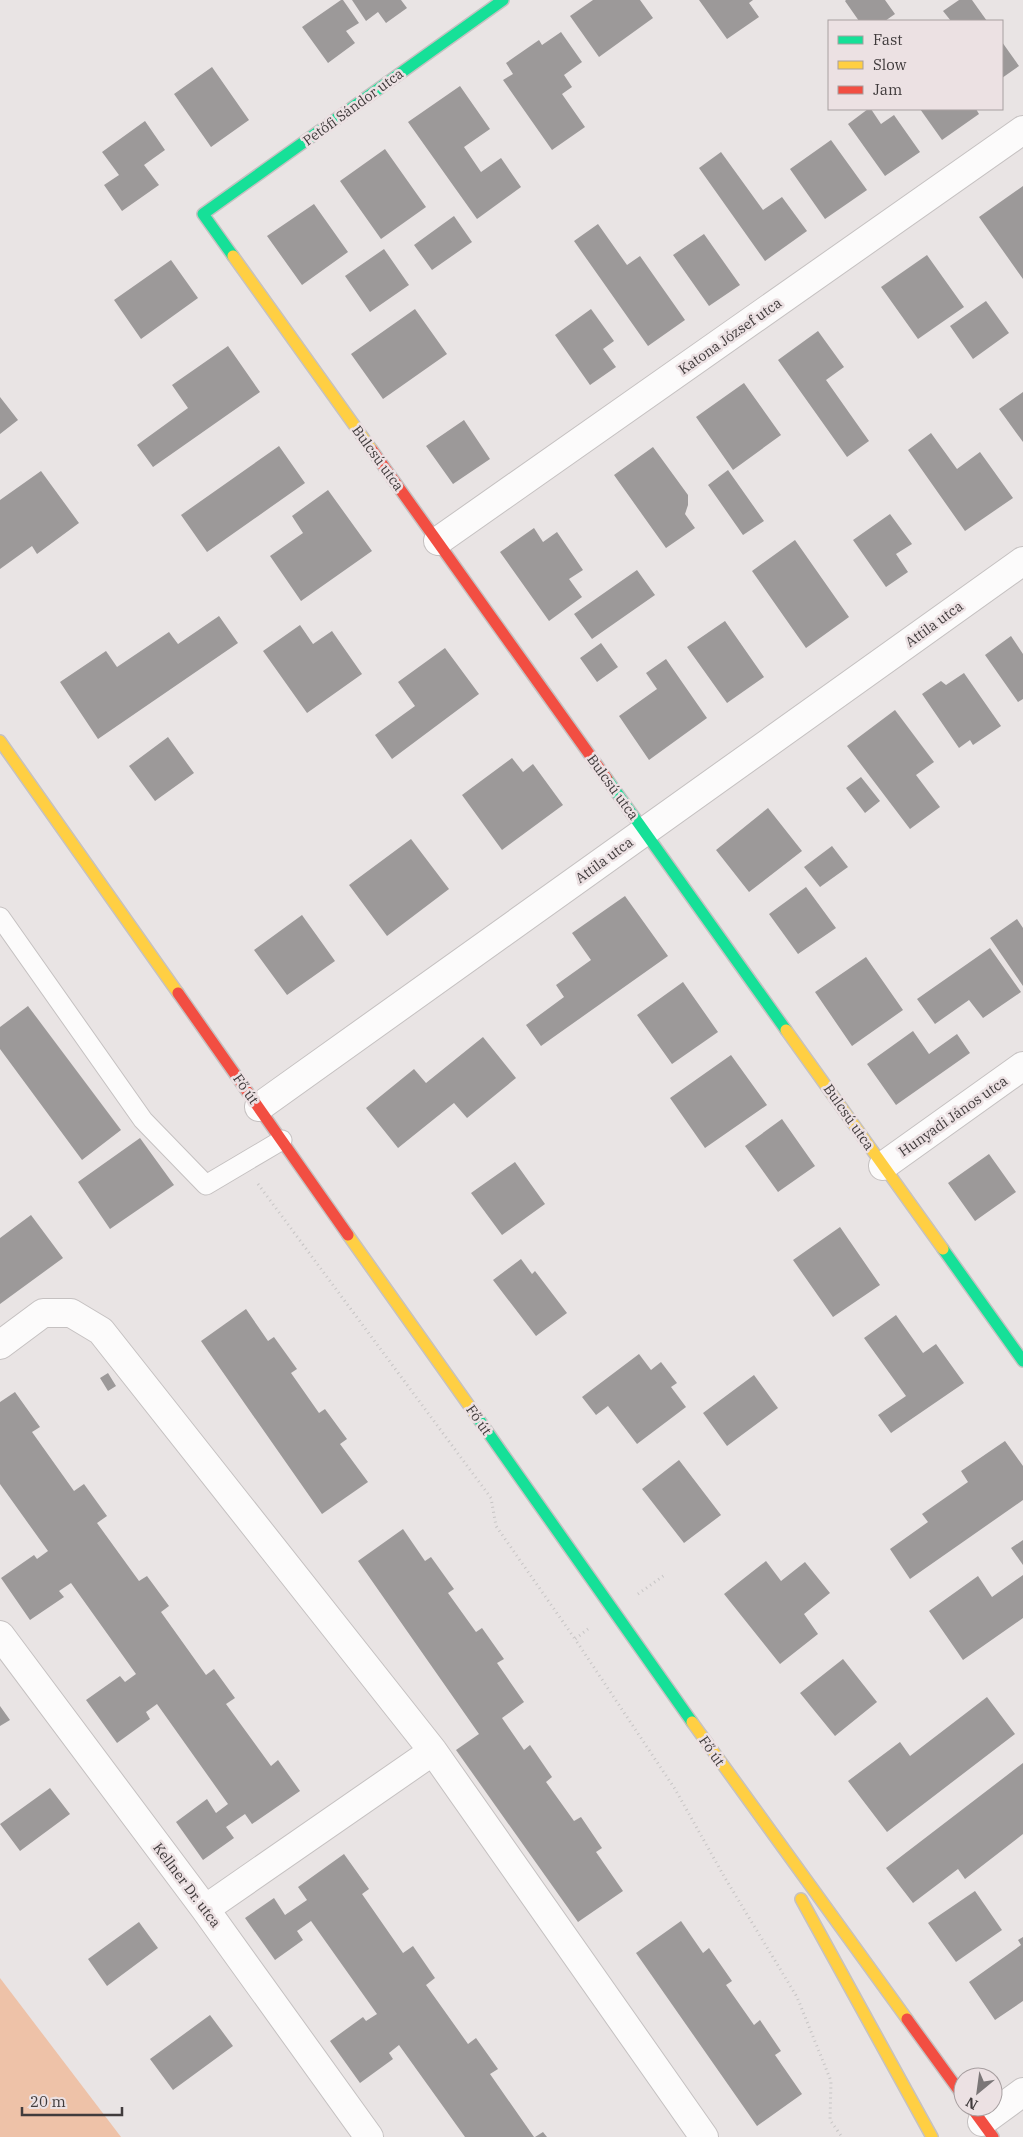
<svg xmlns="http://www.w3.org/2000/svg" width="1023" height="2137" font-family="'IBM Plex Serif',serif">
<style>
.green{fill:#eec2a8}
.building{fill:#9c9999}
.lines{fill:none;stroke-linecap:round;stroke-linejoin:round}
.lane-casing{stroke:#c5c1c1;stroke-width:21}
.street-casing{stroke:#c5c1c1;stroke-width:30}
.fast-casing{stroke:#c5c1c1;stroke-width:14}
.slow-casing{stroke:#c5c1c1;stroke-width:14}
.jam-casing{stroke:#c5c1c1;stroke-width:14}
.path{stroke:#c6c4c4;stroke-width:3;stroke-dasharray:1 4;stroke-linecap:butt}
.lane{stroke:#fcfbfb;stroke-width:19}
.street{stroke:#fcfbfb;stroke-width:28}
.fast{stroke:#16e098;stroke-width:11}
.slow{stroke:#ffcf43;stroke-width:11}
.jam{stroke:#f24e42;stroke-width:11}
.labels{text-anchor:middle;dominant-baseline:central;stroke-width:5;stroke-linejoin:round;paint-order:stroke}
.street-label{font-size:14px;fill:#403b3c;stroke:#ece1e3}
</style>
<rect width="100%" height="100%" fill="#e9e4e4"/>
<path class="green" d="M0,1978L121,2137H0Z"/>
<path class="building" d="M341,0H343L359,23L346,31L355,43L328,63L302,27Z
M352,0H401L407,8L386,23L378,12L366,21Z
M593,0H640L653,18L599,57L570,16Z
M699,0H753L749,3L759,17L727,39Z
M846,0H885L895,14L885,21H859L845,1Z
M959,0H972L987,21H951L943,11Z
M561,32L582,62L564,75L572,87L562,94L585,127L552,150L503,80L513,74L506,63L539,40L542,45Z
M1002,42L1019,66L1002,78Z
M212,67L249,120L211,147L174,94Z
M460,86L490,129L464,147L481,172L501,158L521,187L477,219L408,122Z
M868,109H871L881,124L894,115L920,152L885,176L848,124Z
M920,109H976L979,114L942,140Z
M145,121L165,150L144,165L159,185L122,211L104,185L119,175L102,152Z
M831,140L867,190L825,219L790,169Z
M385,149L426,207L381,239L340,181Z
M721,152L763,210L782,197L807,231L765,261L699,168Z
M1023,186V279L979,217Z
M314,204L348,252L302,285L267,236Z
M454,216L472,242L432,270L414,245Z
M598,224L627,265L640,256L685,320L648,346L574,241Z
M704,234L740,285L709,306L673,255Z
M384,249L409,285L370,312L345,276Z
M927,255L964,307L918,339L881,287Z
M171,260L198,298L141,339L114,300Z
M986,301L1009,333L973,359L950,326Z
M415,309L447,354L383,399L351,354Z
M591,309L614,341L603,349L616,367L590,385L555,335Z
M818,331L844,367L826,380L869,441L847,457L778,360Z
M228,346L260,392L153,467L137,445L188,408L172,385Z
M744,383L781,435L733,470L696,417Z
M1023,392V442L999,409Z
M0,397L18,420L0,434Z
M464,420L490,459L453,484L426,446Z
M931,433L957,469L980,452L1013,498L965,531L908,450Z
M279,446L305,483L207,552L181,515Z
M653,447L688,495V505L685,514L695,528L666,548L614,475Z
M728,470L764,521L743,535L708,485Z
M41,471L79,523L37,554L32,546L0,569V500Z
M328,490L372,551L301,601L270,556L303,533L292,516Z
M890,514L912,544L896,554L908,572L886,587L853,540Z
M534,528L543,542L557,532L583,570L569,579L582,597L549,621L500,552Z
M795,540L849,617L806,648L752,571Z
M637,570L655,595L592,639L574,614Z
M219,616L238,643L98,739L60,682L106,651L117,667L169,632L178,644Z
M725,621L764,677L727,703L687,647Z
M300,625L313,644L332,631L362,674L307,713L263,651Z
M1011,636L1023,654V699L1018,702L985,655Z
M601,643L618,667L597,682L580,658Z
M445,648L479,694L392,759L375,735L415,706L398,682Z
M666,659L707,718L649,760L619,716L657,689L646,673Z
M964,673L1001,726L973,745L970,740L959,748L922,694L941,681L946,685Z
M895,710L934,762L916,775L940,807L910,829L847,746Z
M168,737L194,773L155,801L129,766Z
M512,758L523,772L533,764L563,805L502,850L462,795Z
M861,777L880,801L865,813L846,788Z
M768,808L802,851L749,892L716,850Z
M411,839L449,889L387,936L349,885Z
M832,846L848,867L820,887L804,867Z
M806,887L836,928L798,954L769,914Z
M625,896L668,956L541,1046L526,1025L564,997L556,985L591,960L572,933Z
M302,915L335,961L287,995L254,950Z
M1017,919L1023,928V986L990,938Z
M990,948L1021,992L983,1018L969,1000L935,1024L917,999Z
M866,957L903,1010L852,1046L815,992Z
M683,982L718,1032L672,1064L637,1015Z
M28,1006L121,1130L82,1160L0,1049V1027Z
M913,1031L929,1054L957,1034L970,1053L896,1105L867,1064Z
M483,1037L516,1078L467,1118L454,1103L398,1148L366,1108L414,1069L426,1083Z
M731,1055L767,1105L705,1148L670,1098Z
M782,1119L815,1166L778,1192L745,1146Z
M140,1138L174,1185L110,1229L78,1182Z
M989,1154L1016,1192L975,1221L948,1183Z
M515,1162L545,1204L502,1235L471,1193Z
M31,1215L63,1258L0,1304V1238Z
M840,1227L880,1285L833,1317L793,1260Z
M521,1259L532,1274L535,1271L567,1313L536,1336L493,1280Z
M246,1309L268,1341L274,1337L297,1369L291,1373L319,1413L325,1409L347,1439L340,1444L368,1482L322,1514L201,1341Z
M896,1315L923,1353L936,1344L964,1383L891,1433L878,1415L906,1396L864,1338Z
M639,1354L651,1370L661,1362L677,1383L671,1387L686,1407L637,1444L608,1406L596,1415L582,1397Z
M108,1373L116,1386L108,1391L100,1378Z
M754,1375L778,1408L727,1446L703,1413Z
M15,1392L40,1427L32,1432L74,1491L84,1484L107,1516L97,1523L139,1581L147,1576L169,1606L161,1612L206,1675L214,1669L235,1698L226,1704L271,1766L278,1760L300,1791L252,1824L245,1814L226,1827L234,1838L203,1860L176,1822L207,1799L216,1813L228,1804L157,1704L146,1712L150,1719L117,1743L86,1700L120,1676L125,1682L136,1674L71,1583L59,1591L64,1597L30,1620L1,1578L34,1555L37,1559L48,1551L0,1484V1402Z
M1005,1441L1023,1466V1500L910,1579L890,1549L928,1522L922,1514L968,1482L961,1471Z
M679,1460L721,1515L684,1543L642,1489Z
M403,1529L425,1561L431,1557L454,1589L448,1593L476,1632L482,1628L504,1659L497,1663L524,1702L502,1718L524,1750L530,1745L552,1777L546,1782L574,1821L581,1817L602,1848L596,1852L623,1891L578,1922L456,1750L479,1734L358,1561Z
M1023,1540V1565L1011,1548Z
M766,1561L781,1581L805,1562L830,1593L804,1614L818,1634L780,1664L724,1594Z
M1023,1575V1618L963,1660L929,1611L978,1576L992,1597Z
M843,1659L877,1702L835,1736L800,1693Z
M987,1697L1015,1734L887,1832L848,1781L900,1742L910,1756Z
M0,1706L10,1720L0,1726Z
M1023,1763V1834L965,1879L958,1869L913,1903L886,1868Z
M50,1788L70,1814L20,1851L0,1824Z
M344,1854L369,1889L362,1894L403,1953L413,1946L435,1978L426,1985L468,2044L476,2038L498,2069L490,2074L534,2137H465L399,2045L389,2053L393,2059L360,2083L330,2041L363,2017L366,2021L377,2014L311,1921L297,1931L303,1940L275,1960L245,1918L274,1898L285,1915L307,1900L298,1887Z
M975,1891L1002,1930L956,1962L928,1923Z
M681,1921L703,1953L709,1948L732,1981L726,1985L754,2025L760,2020L781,2051L775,2055L802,2094L757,2126L636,1953Z
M139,1922L158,1948L107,1986L88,1959Z
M1023,1937V2001L995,2020L969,1982L1021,1945L1018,1940Z
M210,2015L233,2046L173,2090L150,2059Z
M543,2132L547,2137H535Z"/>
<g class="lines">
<defs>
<path id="lane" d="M0,917L143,1120L206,1185L282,1140"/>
<path id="street" d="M438,541L1023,130
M259,1107L1023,561
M883,1166L1023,1066
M0,1345L43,1313H71L101,1331L433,1751L704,2137
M0,1635L205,1909L369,2137
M205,1909L433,1751
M982,2122L1023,2092"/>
<path id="fast" d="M233,256L203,214L503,0
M607,779L786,1030
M943,1249L1023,1361
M475,1414L692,1722"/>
<path id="slow" d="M233,256L372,450
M0,741L178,993
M786,1030L943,1249
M348,1235L475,1414
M692,1722L907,2019
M801,1899L932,2137"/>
<path id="jam" d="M372,450L607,779
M178,993L348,1235
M907,2019L963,2096
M971,2107L993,2137"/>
</defs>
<use href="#lane" class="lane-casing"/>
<use href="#street" class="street-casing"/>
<use href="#fast" class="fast-casing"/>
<use href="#slow" class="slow-casing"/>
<use href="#jam" class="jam-casing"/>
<path class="path" d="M258,1184L491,1498L496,1526L575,1639
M638,1594L666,1574
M588,1629L575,1639L675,1789L725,1878L797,1997L831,2081L830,2120L842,2137"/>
<use href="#lane" class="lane"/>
<use href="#street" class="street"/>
<use href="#fast" class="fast"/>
<use href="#slow" class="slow"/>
<use href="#jam" class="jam"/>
</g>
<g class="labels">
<g class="street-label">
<text transform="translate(353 107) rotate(-36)">Petőfi Sándor utca</text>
<text transform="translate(730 336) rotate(-35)">Katona József utca</text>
<text transform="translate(378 458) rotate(54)">Bulcsú utca</text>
<text transform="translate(934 624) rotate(-36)">Attila utca</text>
<text transform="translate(613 787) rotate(54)">Bulcsú utca</text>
<text transform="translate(604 860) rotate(-36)">Attila utca</text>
<text transform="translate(246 1089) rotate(55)">Fő út</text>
<text transform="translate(953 1116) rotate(-35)">Hunyadi János utca</text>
<text transform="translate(849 1117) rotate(55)">Bulcsú utca</text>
<text transform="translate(479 1420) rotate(55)">Fő út</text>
<text transform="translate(712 1751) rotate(55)">Fő út</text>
<text transform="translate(187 1885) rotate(53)">Kellner Dr. utca</text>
</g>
</g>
<rect x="828" y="20" width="175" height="90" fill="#ece1e3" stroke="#a79fa0"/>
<rect x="838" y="36" width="25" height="8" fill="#16e098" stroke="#a79fa0"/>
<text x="873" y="45" font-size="15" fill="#403b3c">Fast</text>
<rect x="838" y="61" width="25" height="8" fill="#ffcf43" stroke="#a79fa0"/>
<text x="873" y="70" font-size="15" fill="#403b3c">Slow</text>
<rect x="838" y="86" width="25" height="8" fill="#f24e42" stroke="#a79fa0"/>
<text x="873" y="95" font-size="15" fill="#403b3c">Jam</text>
<g transform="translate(978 2092) rotate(209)"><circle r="24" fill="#ece1e3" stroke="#a79fa0"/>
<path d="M0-4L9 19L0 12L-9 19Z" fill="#7b7677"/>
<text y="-8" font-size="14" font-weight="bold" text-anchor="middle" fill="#403b3c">N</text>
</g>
<path d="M22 2107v8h100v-8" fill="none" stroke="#403b3c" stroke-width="2.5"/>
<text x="30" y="2107" font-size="15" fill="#403b3c" stroke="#ece1e3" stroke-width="4" paint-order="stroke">20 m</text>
</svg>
